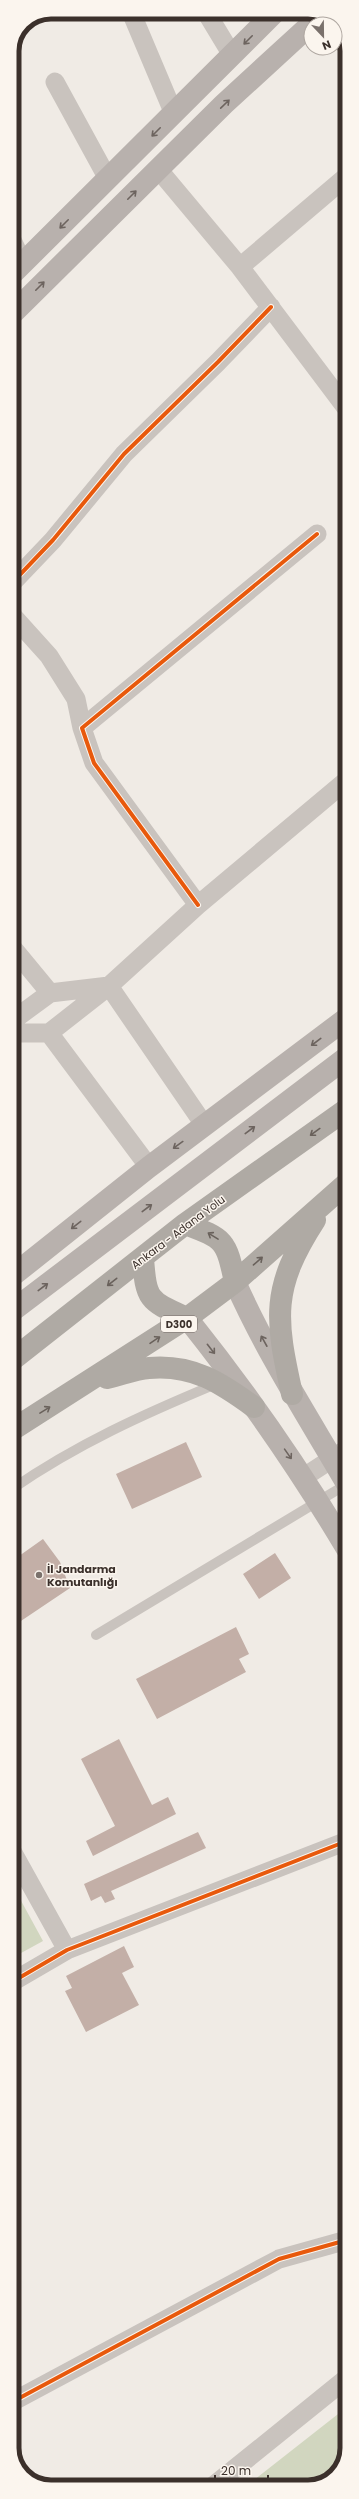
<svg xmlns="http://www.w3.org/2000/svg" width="359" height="2499" font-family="Poppins,sans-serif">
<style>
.green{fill:#d1d6bf}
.building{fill:#c3afa7}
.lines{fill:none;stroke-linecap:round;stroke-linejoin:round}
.lane{stroke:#c9c3be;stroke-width:10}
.street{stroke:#c9c3be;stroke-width:19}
.primary{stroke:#b8b1ad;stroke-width:22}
.highway{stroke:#afaaa4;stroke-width:22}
.cycleway-casing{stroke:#fbf5ee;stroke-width:6}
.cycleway{stroke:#e8590c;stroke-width:4}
.oneway{stroke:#6d645f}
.oneway2{stroke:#69615b}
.poi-dot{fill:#7a716c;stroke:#fbf5ee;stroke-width:1.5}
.labels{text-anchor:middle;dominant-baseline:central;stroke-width:3;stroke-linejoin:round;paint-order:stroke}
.shield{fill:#fbf5ee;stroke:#756b66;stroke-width:1}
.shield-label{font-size:10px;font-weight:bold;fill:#3b302b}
.street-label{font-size:11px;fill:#3b302b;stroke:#fbf5ee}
.poi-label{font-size:11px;font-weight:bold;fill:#3b302b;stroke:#fbf5ee;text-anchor:start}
.rim{fill:none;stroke:#3b302b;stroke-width:5}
</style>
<rect width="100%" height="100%" fill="#f0ebe5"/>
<path class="green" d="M13,1886L43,1941L12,1958V1887Z
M347,2407V2448L337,2474L313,2487H245Z"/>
<path class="building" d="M186,1442L202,1477L132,1509L116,1474Z
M43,1539L60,1562L70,1588L12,1627V1561Z
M275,1553L291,1578L259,1599L243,1574Z
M236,1627L249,1654L239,1659L246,1672L157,1719L136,1679Z
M119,1739L152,1805L168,1797L176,1814L93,1856L86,1841L115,1826L81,1759Z
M198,1832L206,1848L111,1891L115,1899L105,1903L101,1896L91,1901L84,1884Z
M124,1946L134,1967L122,1973L139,2005L86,2032L65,1991L72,1988L66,1976Z"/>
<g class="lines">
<path class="lane" d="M12,1489C77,1444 144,1414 216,1384
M96,1635L347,1484"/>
<path class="street" d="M131,12L174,114
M206,12L232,55
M55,82L108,179
M158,169L240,267L347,409
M12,240L23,263
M240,267L347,176
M12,583L53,540L124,454L218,362L271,307
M12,615L49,656L76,699L82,728
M198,905L94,763L82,728L317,534
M12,947L50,993
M12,1021L50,993L109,986L205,1126
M12,1033H49L109,986L198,905L347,780
M49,1033L149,1167
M304,1477L347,1449
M12,1851L67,1950
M12,1982L67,1950L347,1841
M12,2402L279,2259L347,2240
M212,2487L347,2378"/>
<path class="primary" d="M12,274L275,12
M12,314L224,104L320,16
M12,1276L149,1167L347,1018
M235,1282C266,1352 308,1417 347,1484
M12,1311L347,1057
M187,1318C246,1392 299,1468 347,1549"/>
<path class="highway" d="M185,1224C225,1239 226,1240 235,1282
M143,1258C146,1301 149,1301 187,1318
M12,1360L185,1224L347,1109
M107,1378C121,1375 135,1369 149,1368C193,1364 221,1383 254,1407
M292,1394C275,1318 271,1288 315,1220
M12,1430L187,1318L235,1282L347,1183"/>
<defs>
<path id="cycleway" d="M12,583L53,540L124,454L218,362L271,307
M198,905L94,763L82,728L317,534
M12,1982L67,1950L347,1841
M12,2402L279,2259L347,2240"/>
</defs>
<use href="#cycleway" class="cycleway-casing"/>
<use href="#cycleway" class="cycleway"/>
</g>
<defs><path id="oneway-shaft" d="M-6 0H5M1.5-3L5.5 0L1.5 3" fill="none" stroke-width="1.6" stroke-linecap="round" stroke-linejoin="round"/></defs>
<g class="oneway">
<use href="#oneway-shaft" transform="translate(248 40) rotate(135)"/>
<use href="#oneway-shaft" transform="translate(225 104) rotate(-44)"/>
<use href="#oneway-shaft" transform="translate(156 132) rotate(135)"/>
<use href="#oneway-shaft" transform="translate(132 195) rotate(-45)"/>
<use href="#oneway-shaft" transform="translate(64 224) rotate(135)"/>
<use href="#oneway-shaft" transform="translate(40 286) rotate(-45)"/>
<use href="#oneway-shaft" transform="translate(316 1042) rotate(143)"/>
<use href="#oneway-shaft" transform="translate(250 1130) rotate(-37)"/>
<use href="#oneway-shaft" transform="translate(178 1145) rotate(144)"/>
<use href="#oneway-shaft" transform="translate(147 1208) rotate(-37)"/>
<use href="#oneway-shaft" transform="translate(76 1225) rotate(142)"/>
<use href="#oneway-shaft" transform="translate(43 1287) rotate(-37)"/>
<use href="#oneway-shaft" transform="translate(264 1341) rotate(-119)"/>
<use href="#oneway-shaft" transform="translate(211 1349) rotate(52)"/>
<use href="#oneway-shaft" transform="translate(288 1454) rotate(55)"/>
</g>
<g class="oneway2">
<use href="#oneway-shaft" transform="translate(315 1132) rotate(144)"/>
<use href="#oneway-shaft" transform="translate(213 1236) rotate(-148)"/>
<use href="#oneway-shaft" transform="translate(258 1261) rotate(-41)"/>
<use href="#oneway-shaft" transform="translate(112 1282) rotate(142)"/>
<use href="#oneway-shaft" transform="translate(155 1340) rotate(-34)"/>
<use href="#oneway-shaft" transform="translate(45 1410) rotate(-32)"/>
</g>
<circle class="poi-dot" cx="39" cy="1575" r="4"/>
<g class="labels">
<rect class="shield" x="161" y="1316" width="36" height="16" rx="3"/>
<g class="shield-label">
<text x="179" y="1324">D300</text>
</g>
<g class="street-label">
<text transform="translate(178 1232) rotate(-37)">Ankara - Adana Yolu</text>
</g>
<g class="poi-label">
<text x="47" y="1569">İl Jandarma<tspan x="47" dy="13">Komutanlığı</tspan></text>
</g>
</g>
<path d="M0 0H359V2499H0ZM51 19H308A32 32 0 0 1 340 51V2448A32 32 0 0 1 308 2480H51A32 32 0 0 1 19 2448V51A32 32 0 0 1 51 19Z" fill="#fbf5ee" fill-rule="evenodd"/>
<path class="rim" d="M51 19H308A32 32 0 0 1 340 51V2448A32 32 0 0 1 308 2480H51A32 32 0 0 1 19 2448V51A32 32 0 0 1 51 19Z"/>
<g transform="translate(323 36) rotate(158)"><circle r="19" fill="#fbf5ee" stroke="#aea6a0"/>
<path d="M0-3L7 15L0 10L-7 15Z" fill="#7a716c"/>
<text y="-6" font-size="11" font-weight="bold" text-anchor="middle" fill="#3b302b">N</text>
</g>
<path d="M215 2475v6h53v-6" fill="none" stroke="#3b302b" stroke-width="2"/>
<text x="221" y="2475" font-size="12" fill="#3b302b" stroke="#fbf5ee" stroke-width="3" paint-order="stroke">20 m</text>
</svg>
